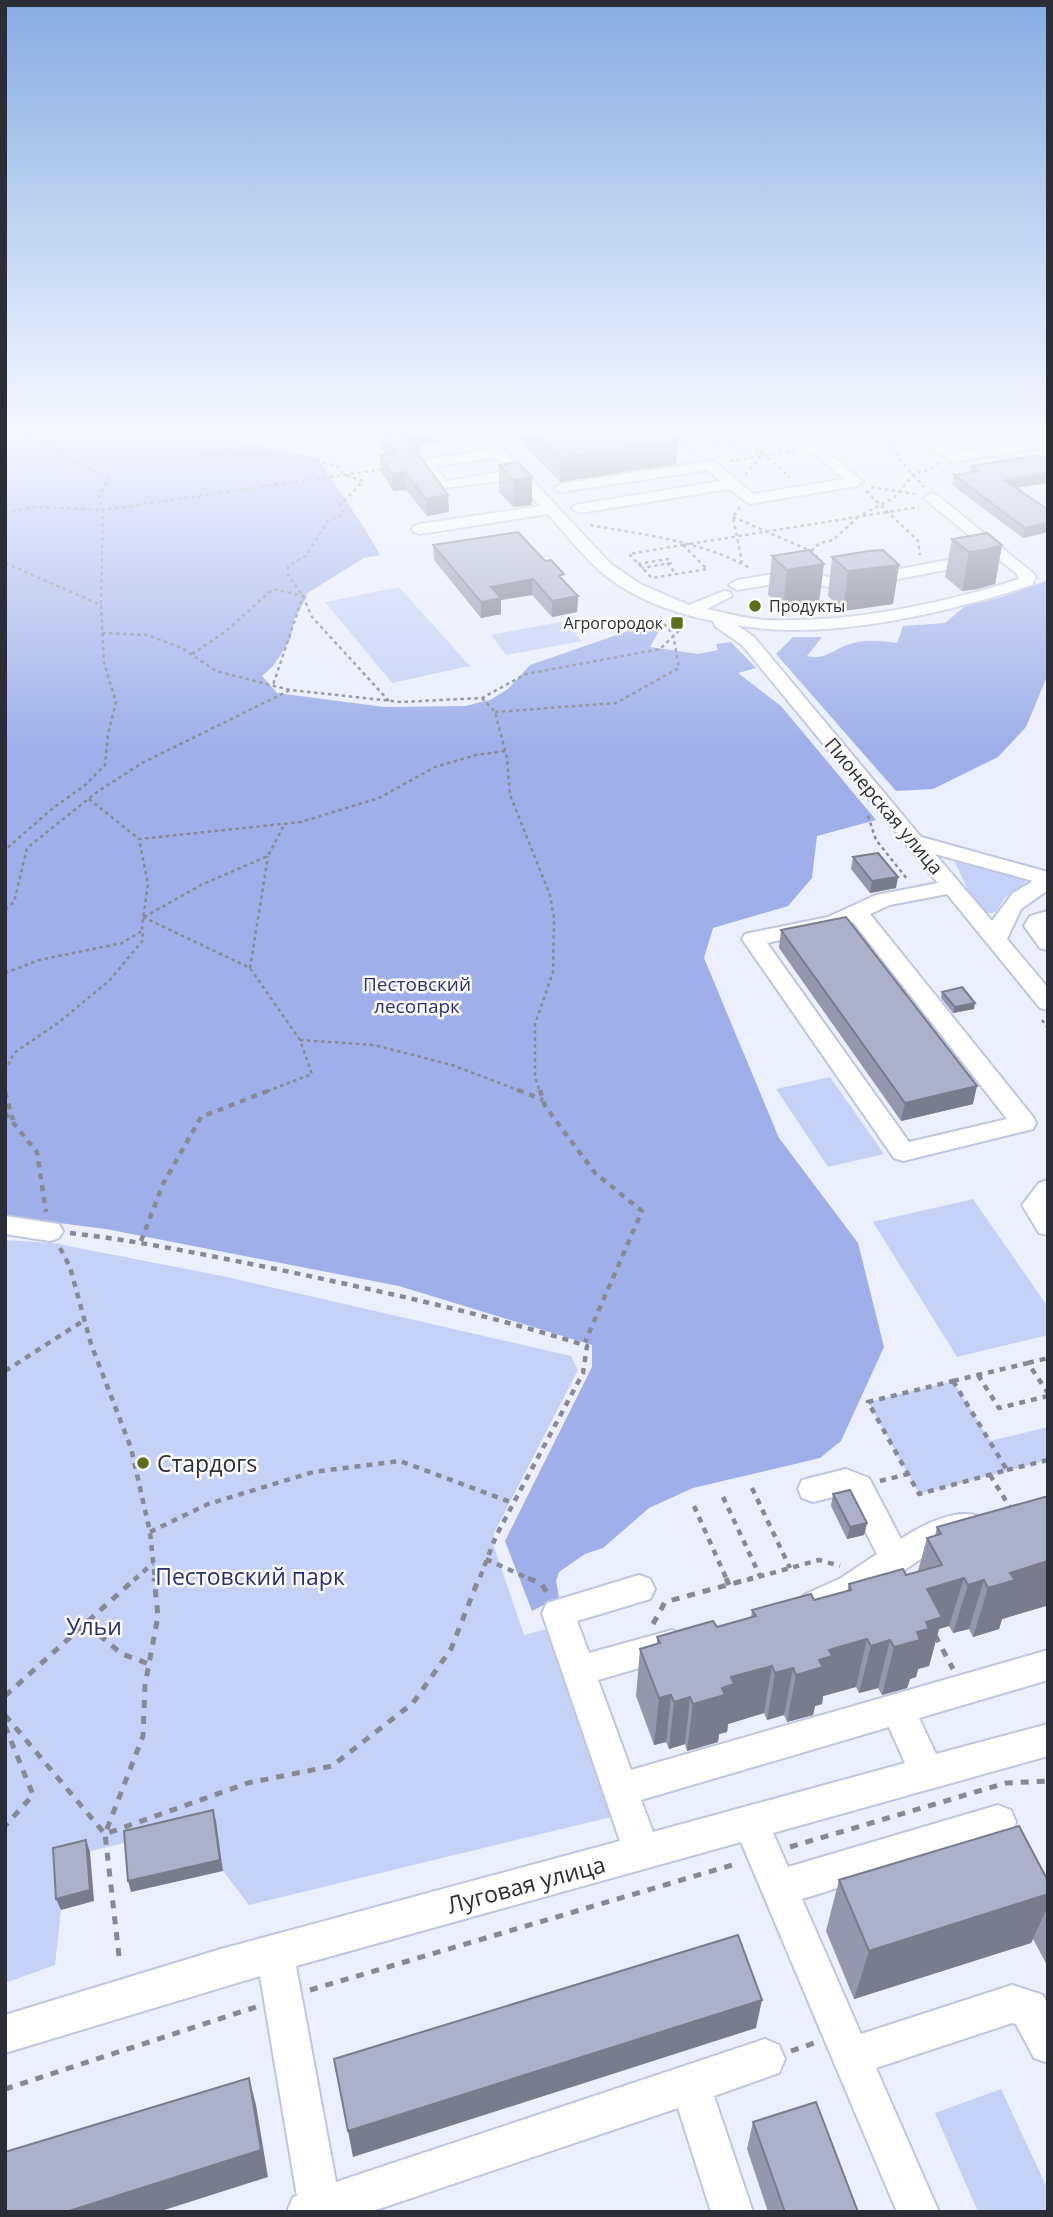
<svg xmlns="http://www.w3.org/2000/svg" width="1053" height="2217" font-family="'Open Sans',sans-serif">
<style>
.green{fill:#c6d1f8}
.forest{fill:#a0afea}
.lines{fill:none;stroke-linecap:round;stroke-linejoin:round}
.minor-casing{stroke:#bfc6de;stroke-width:4}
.path-far2{stroke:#878a96;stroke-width:2.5;stroke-dasharray:3.5 3.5;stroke-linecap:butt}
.path-far1{stroke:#878a96;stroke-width:4.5;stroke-dasharray:6 6;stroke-linecap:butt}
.path{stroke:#878a96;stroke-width:5;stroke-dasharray:8 8;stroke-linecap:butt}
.minor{fill:#fff;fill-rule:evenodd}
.wall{fill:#9398ac}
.shaded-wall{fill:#787c8c}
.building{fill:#abb1c8;stroke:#787c8c;stroke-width:2}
.poi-dot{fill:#5d6e1a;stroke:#fdfdfd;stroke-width:2.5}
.labels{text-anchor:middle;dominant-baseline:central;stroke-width:5;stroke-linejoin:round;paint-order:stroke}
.far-poi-label{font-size:16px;fill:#2c2e37;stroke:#fdfdfd;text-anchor:start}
.street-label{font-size:19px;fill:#2c2e37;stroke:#fdfdfd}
.park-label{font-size:19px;fill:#283175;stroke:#fdfdfd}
.near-poi-label{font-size:23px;fill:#2c2e37;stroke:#fdfdfd;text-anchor:start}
.near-park-label{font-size:23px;fill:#283175;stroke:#fdfdfd}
.near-street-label{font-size:23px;fill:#2c2e37;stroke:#fdfdfd}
</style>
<rect width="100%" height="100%" fill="#ebeffe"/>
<path class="green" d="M399,587L470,666L392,683L325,602Z
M565,621L582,641L506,655L491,635Z
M958,858L1020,876L1026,882L1005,898L996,912C977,920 963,877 955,863Z
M830,1077L884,1154L828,1167L776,1089Z
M973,1199L1048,1307V1335L957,1357L873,1222Z
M5,1240L53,1243L222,1276L571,1356L578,1370L494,1533L493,1544L524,1635L559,1626L619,1815L249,1905L223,1871L215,1821L58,1859L61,1910L55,1965L5,1983Z
M953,1381L990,1441L1048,1427V1460L919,1494L868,1402Z
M1001,2089L1048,2190V2212H978L935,2113Z"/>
<path class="forest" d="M5,435H209L318,458C338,491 362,521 380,555L364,558L306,594L307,596L294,620L290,640L274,665L262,676L277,693L384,707L465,706L490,700L508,689L530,665L634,629L641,618H654L658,633L650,647L698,654L718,650L716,644L731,642L756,668L738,673L781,706L876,820L817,836L812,878L788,906L713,928L704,958L779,1138L858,1243L884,1347L841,1441L820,1458L693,1488L649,1508L603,1548L585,1554L559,1572L556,1581L559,1597L532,1611L505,1541L592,1367V1345L399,1286L106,1229L5,1216Z
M1048,580V674L1026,727L998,757L933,789L896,791L776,654L793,637H822L807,656C825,661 833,649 850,644C864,639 882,641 897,643L903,626L945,623L964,607L1002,597Z"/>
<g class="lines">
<defs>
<path id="minor" d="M476,435H490L611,564L640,584L689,605L724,591L730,592L732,596L707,609C726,613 746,619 765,620C850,623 939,605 1019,579L1017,574L927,501L924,498L932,493L937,495L1034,574L1036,577L1032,585C946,613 826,642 737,625L754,637L921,837L1048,872V890L1021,909L1007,939L1048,988V1010L1040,1008L947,894L890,905L870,914L1033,1117L1036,1123L1033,1129L903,1161L894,1158L742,939L745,934L828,917L876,895L938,883L742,645L715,626L713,621C673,613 631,598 600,571C581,554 565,533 548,514L420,534L414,532L412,529L414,526L420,524L540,506L516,479L437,489L419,463L421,460L489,450ZM496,458L508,471L446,481L435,466ZM935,854L1033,881L1013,893L992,921ZM853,922L1007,1119L909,1142L767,943L834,928Z
M792,435H807L863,482L856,486L750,504L729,489L580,513L575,511L572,508L575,505L720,481L707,470L561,492L554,488L561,484L710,461L715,462L753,494L844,479Z
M914,435H929L955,453L1048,439V447L952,462Z
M980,554L986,556L988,559L986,562L842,590L798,580L737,590L729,585L737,580L798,570L842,580Z
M1048,911V950L1040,948L1024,926L1030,916Z
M1048,1180V1235L1039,1233L1022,1205L1039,1183Z
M5,1216L59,1224L63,1231L59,1238L50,1241L5,1234Z
M846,1469L869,1478L901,1539C920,1526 955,1508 978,1516L982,1525L978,1534L937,1548L863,1598L815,1619L804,1615L799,1605L804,1595L841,1578L877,1554L847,1496L844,1494L813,1502L802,1498L798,1489L802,1480Z
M639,1575L650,1579L655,1589L650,1599L577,1621L589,1653L672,1630L684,1635L688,1645L684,1655L598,1680L631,1770L1048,1650V1680L919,1718L936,1754L1048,1724V1756L773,1833L788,1867L998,1805L1011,1810L1016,1822L1011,1834L802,1899L861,2034L1012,1985L1043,1995L1048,2005V2063L1034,2058L1016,2024L1012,2023L876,2068L939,2212H897L741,1842L296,1966L336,2182L765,2039L779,2045L785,2059L779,2073L714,2096L753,2212H711L678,2108L370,2212H287L293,2197L297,2196L260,1976L5,2053V2015L221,1949L620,1841L542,1613L547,1603ZM889,1727L905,1763L653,1832L641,1800Z"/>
</defs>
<use href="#minor" class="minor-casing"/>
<path class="path-far2" d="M23,435L51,445L70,460L199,457L227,453L272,455L316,460L337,466L343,474L363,481L340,505L344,514L328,521L306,556L288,566V575L303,596L312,617L389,701
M445,435L452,444
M673,435L696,453
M701,435L763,455
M741,435L790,477
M885,435L900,460L924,487
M824,436L833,435
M671,439L701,435
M711,450L728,435
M5,458L70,460L108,478L99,498L103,510L384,469
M730,461L795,451
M745,475L761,456L765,435
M871,487L915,494
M866,491L918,541L920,555
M740,507L733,517L742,562
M5,513L32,507L103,510L101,605
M863,514L894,498L915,473L932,469L939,462
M733,517L811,551L823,563
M590,525C645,535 701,541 750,568
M683,545L919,507
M683,545L707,569L652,578L629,554Z
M811,551L820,543L833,540L857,518
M5,563L101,605L104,663L116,702L108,734L105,765L84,786L53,808L5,850
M667,563L676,574
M638,564L668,559L671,563L642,568
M102,633L148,635L182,648L216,671L290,690L401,702L482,698L526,674L660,649L686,624
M192,654L225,632L273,589L303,596L273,685
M482,698L495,712L507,758L510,795L550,895L554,918L553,972L535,1024V1077L540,1092
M495,712L616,703L679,668L673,634L658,617
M89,799L139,839L301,822L379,798L435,767L476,755L505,751
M868,816L876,840L908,880
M5,909L14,902L27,848L97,792L142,763L290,690
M143,917L250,968L300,1040L312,1074L265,1092
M144,917L201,885L268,856L284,825
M250,968L268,856
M5,973L39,960L122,943L142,931
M1042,1020L1048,1028
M300,1040L374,1045L452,1065L523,1092
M5,1071L14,1053L58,1023L110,980L143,940L142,925L148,884L139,839"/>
<path class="path-far1" d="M518,1090L543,1100
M540,1090L545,1106L595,1173L642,1211L585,1342
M5,1092L13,1120
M5,1113L37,1152L46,1212
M70,1233C141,1241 211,1256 281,1270C384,1292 486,1314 587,1346L583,1373L496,1536L479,1580
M141,1241L163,1184L201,1117L270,1090
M60,1248L70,1267L91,1344L131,1448L150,1532L155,1580
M1028,1363L1048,1358
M5,1371L83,1321
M978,1375L999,1408L1048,1396
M953,1381L1007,1470L919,1494L868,1402Z
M953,1381L1028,1363L1048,1393
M1007,1470L1048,1460
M990,1475L1011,1509
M880,1481L908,1474
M752,1488L790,1568
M723,1497L760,1576
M694,1506L727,1580
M150,1532L208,1504L313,1472L400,1461L513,1503
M486,1559L532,1580
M134,1580L153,1563
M747,1580L819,1560L840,1566"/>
<path class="path" d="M528,1578L542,1584L547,1593
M726,1578L729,1585
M653,1624L665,1602L753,1578
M87,1625L122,1654L149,1664
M935,1635L953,1669
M5,1696L136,1578
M5,1715L105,1834L248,1783L332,1766L413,1703L451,1649L479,1578
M5,1726L33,1795L5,1826
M790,1847L1006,1783L1048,1781
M119,1956L105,1834L143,1736L145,1685L158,1616L154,1578
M310,1990L739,1863
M791,2051L817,2042
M5,2089L256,2007"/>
<use href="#minor" class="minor"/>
</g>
<path class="wall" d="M379,435H437V442L420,445V450H416L448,495L449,512L427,516L406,490L393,491L381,471L380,455L386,454L380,445Z
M514,435H672L678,440L676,464L560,482Z
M499,465L532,477V505L513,507L499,492Z
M971,466L1048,483L1016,488L1048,510V532L1023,538L952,485L954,475L970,472Z
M952,539L1002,545L995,584L977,589L962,591L945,577Z
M433,545L564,582L578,596L577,612L552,617L532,595L501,600V614L481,618L434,560Z
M809,550L819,603L783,609L768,595L772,556Z
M832,557L899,565L893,604L843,611L828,596Z
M853,857L896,888L870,893L851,869Z
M781,930L973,1104L901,1121L779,948Z
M942,992L974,1009L953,1013L941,998Z
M833,1494L867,1523L864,1535L847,1539L831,1506Z
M1048,1496V1608L1046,1606L1002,1619L999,1629L973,1637L969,1629L953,1633L949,1626L939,1629L929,1666L918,1669L916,1677L910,1679L907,1688L882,1695L878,1688L859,1693L856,1687L823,1696L822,1704L815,1706L813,1715L787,1722L784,1715L767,1720L764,1713L728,1724L727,1732L719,1734L718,1742L687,1751L685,1744L669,1749L666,1742L654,1745L636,1696L640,1649L657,1644V1637L717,1627L751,1618L752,1610L814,1600L847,1591L849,1584L906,1575L918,1571L927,1538L935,1536L937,1527Z
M839,1880L1048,1881V1967L1033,1939L1031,1943L854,1999L826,1931Z
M753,2122L858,2212H768L747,2149Z"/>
<path class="shaded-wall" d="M405,435H437V442L420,445V450L406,451Z
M678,440L676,464L560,482V458Z
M405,472L406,490L393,491L392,474Z
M1048,473V483L1003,490L1005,480Z
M532,477V505L513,507V480Z
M448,495L449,512L427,516L426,499Z
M1048,523V532L1023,538L1025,528Z
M1002,545L995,584L977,589L962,591L969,552Z
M824,564L819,603L783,609L787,570Z
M899,565L893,604L843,611L848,571Z
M533,579L532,595L501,600V614L481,618V602L491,587Z
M578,596L577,612L552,617V601Z
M898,877L896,888L870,893L872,881Z
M975,1003L974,1009L953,1013L955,1007Z
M977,1086L973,1104L901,1121L905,1103Z
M867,1523L864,1535L847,1539L850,1527Z
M1048,1561V1601L1046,1606L1002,1619L999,1629L973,1637L988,1588L1010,1573Z
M964,1578L949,1626L939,1629L929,1666L918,1669L916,1677L910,1679L907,1688L882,1695L894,1647L927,1589Z
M984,1580L969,1629L953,1633L968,1585Z
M867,1639L856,1687L823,1696L822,1704L815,1706L813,1715L787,1722L796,1675L819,1660L829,1650Z
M890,1640L878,1688L859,1693L871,1646Z
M772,1666L764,1713L728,1724L727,1732L719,1734L718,1742L687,1751L693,1704L722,1688L731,1677Z
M793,1668L784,1715L767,1720L775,1673Z
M671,1695L666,1742L654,1745L659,1698Z
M690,1697L685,1744L669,1749L674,1702Z
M213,1810L216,1821L223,1871L131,1892L128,1881Z
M86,1840L90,1852L94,1901L61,1910L56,1899Z
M1048,1894V1906L1031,1943L854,1999L869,1951Z
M762,2000L756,2028L353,2157L348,2131Z
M249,2078L256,2105L268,2177L158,2212H66Z"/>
<path class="building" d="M383,435H407H405L448,495L426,499L405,472L392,474L380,455L395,453Z
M537,435H672L678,440L560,458Z
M1034,456L1043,457L1048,461V473L1005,480L1048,510V523L1025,528L954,475L978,471L971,466Z
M518,462L532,477L513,480L499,465Z
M518,532L545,561L551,560L564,574L559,576L578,596L552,601L533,579L491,587L501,598L481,602L433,545Z
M987,533L1002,545L984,550L969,552L952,539Z
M809,550L824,564L787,570L772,556Z
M883,550L899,565L848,571L832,557L869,551Z
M878,853L898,877L872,881L853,857Z
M846,917L977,1086L905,1103L781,930Z
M962,987L975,1003L955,1007L942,992Z
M850,1490L867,1523L850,1527L833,1494Z
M1048,1496V1561L1010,1573L1015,1580L988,1588L984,1580L968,1585L964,1578L927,1589L942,1617L926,1622L929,1629L917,1632L920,1640L894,1647L890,1640L871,1646L867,1639L829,1650L832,1656L819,1660L823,1667L796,1675L793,1668L775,1673L772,1666L731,1677L734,1684L722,1688L725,1695L693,1704L690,1697L674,1702L671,1695L659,1698L640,1649L660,1643L657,1637L713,1621L717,1627L756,1616L752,1610L811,1594L814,1600L851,1590L849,1584L903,1569L906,1575L942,1565L927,1538L941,1534L937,1527Z
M213,1810L220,1860L128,1881L124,1831Z
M1019,1826L1048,1881V1894L869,1951L839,1880Z
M86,1840L90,1890L56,1899L53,1848Z
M738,1935L762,2000L348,2131L334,2059Z
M249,2078L261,2150L66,2212H5V2152Z
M816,2102L858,2212H785L753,2122Z"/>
<linearGradient id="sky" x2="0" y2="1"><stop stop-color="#85ace2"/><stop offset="0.58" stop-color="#f6f8ff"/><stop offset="1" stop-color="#f6f8ff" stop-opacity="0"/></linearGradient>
<rect width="1053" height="745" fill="url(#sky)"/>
<g class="poi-dot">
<circle cx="755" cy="606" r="7"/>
<rect x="670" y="616" width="14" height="14" rx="3.5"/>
<circle cx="143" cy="1463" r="7"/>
</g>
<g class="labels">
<g class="far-poi-label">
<text x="769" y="606">Продукты</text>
<text x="663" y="623" text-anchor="end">Агрогородок</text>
</g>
<g class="street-label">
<text transform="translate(884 806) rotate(50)">Пионерская улица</text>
</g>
<g class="park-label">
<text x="417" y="984">Пестовский<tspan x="417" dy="22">лесопарк</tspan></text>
</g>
<g class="near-poi-label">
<text x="157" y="1463">Стардогs</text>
</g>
<g class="near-park-label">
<text x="250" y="1576">Пестовский парк</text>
<text x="94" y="1626">Ульи</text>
</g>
<g class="near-street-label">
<text transform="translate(526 1884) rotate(-15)">Луговая улица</text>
</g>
</g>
<rect width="1053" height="2217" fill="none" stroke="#2c2e37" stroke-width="14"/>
</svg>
